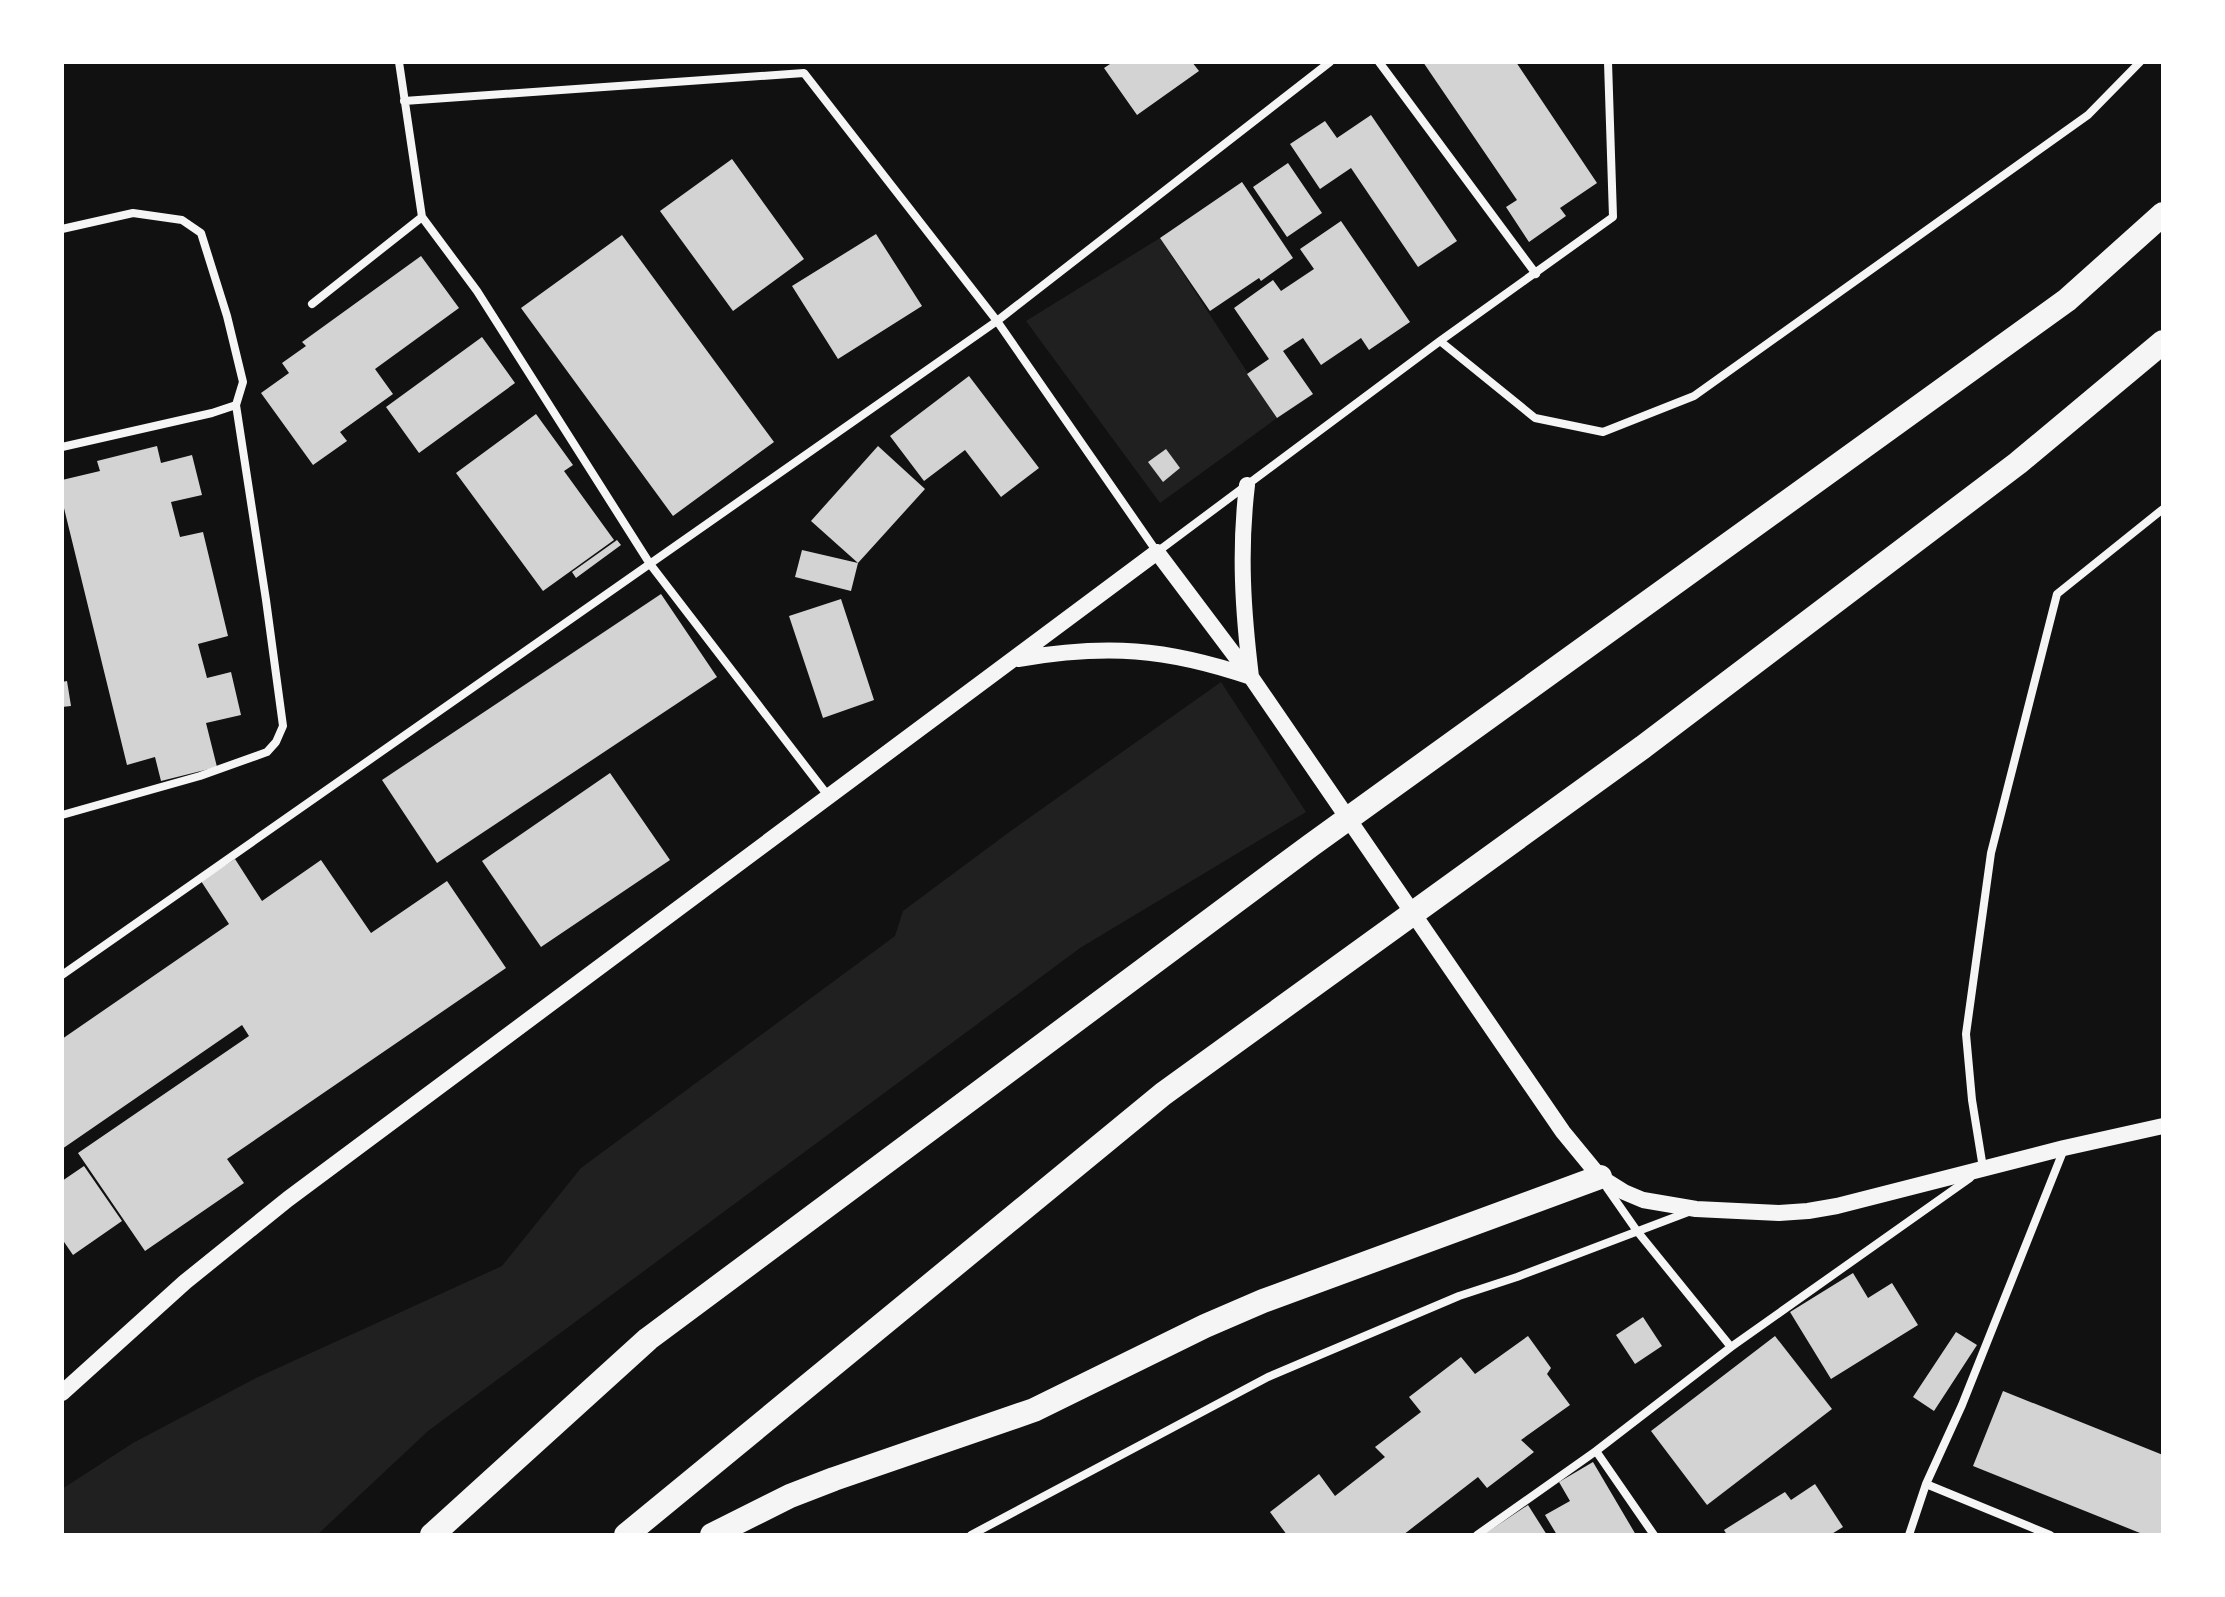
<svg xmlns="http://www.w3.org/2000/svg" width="2225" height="1597" font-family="'Exo 2',sans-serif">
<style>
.green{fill:#202020}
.building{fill:#d3d3d3}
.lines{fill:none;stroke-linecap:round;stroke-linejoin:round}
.minor{stroke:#f5f5f5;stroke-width:8}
.secondary{stroke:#f5f5f5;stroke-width:16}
.motorway{stroke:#f5f5f5;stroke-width:24}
</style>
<rect width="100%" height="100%" fill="#111"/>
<path class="green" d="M1160,238L1277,418L1160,503L1026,321Z
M1221,682L1306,812L1080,948L428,1431L317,1535H62V1489L133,1443L256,1378L502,1266L581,1168L895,936L903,911L1012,830Z"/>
<path class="building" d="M1113,62H1192L1199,71L1137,115L1104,68Z
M1423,62H1516L1597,183L1560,208L1566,216L1529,242L1506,207L1517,200Z
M1371,115L1457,241L1418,267L1351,168L1320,189L1290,144L1325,121L1337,138Z
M732,159L804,259L733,311L660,211Z
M1288,163L1322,213L1287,237L1253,187Z
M1242,182L1293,258L1261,281L1259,278L1210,311L1160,238Z
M1341,221L1410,322L1369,350L1361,338L1321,365L1303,338L1283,351L1313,394L1277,418L1247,374L1269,359L1234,308L1273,280L1281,291L1314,269L1300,249Z
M876,234L922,306L838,359L792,286Z
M622,235L774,442L673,516L521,308Z
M421,256L459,308L375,369L393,394L340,432L347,441L313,465L261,393L289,373L282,363L306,346L302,342Z
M482,337L515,383L419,453L386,407Z
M969,376L1039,468L1001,497L965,450L924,481L890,436Z
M536,414L573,465L564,471L614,540L543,591L456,473Z
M157,446L161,463L192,455L202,495L171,502L180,537L203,532L228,636L198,644L207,678L231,672L241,715L206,723L217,767L161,781L155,757L127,765L62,500V480L100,471L97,461Z
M878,446L925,489L858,563L811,521Z
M1166,449L1180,468L1163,482L1148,462Z
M617,540L621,545L576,578L572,572Z
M802,550L858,563L851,591L795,577Z
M661,594L717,677L437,863L382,780Z
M841,599L874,700L823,718L789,616Z
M67,681L71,706L62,707V682Z
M610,773L670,860L541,947L482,861Z
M235,859L262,901L321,860L371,933L447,881L506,968L227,1159L244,1183L145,1251L78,1153L249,1036L242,1025L62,1149V1039L229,924L201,881Z
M84,1166L122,1221L73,1255L62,1239V1181Z
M1853,1273L1868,1298L1892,1283L1918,1325L1831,1379L1790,1312Z
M1643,1317L1662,1346L1635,1364L1616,1335Z
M1956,1332L1977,1345L1934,1411L1913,1397Z
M1528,1336L1551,1368L1547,1374L1570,1405L1521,1440L1534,1452L1487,1488L1478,1477L1403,1535H1287L1270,1512L1319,1474L1335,1496L1385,1457L1375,1447L1421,1412L1409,1397L1461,1357L1475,1374Z
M1775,1336L1832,1409L1707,1505L1651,1431Z
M2003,1391L2163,1455V1535H2145L1973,1466Z
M1593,1462L1636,1535H1557L1545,1515L1570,1501L1559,1482Z
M1815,1484L1843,1527L1830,1535H1727L1724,1530L1785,1492L1791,1500Z
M1528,1505L1547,1535H1483Z"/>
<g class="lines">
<path class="minor" d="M399,62L422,217L477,291L650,564L829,797
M1379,62L1536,274
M404,101L804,73L997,321L1157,552L1440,341L1613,217L1608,62
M62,229L133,213L182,220L201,233L227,316L243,382L236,405L212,413L62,447
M312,304L422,217
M1440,341L1535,418L1603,432L1694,396L2088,115L2140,62
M62,815L200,776L267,752L276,742L283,726L266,600L236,405
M62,975L997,321L1330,62
M1981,1170L1983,1168L1972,1100L1966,1034L1991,853L2057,594L2163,509
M1607,1188L1637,1231L1731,1347
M1596,1451L1654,1535
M1926,1484L2050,1535
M971,1535L1268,1377L1459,1296L1517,1277L1691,1211
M1477,1535L1596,1451L1731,1347L1970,1178
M1909,1535L1926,1484L1962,1405L2064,1149"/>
<path class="secondary" d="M1018,659C1106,644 1166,648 1251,677C1243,611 1239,552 1247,485
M62,1393L185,1282L288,1199L1157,552L1251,677L1563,1132L1600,1177L1624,1192L1643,1200L1696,1209L1779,1213L1808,1211L1837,1206L2064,1148L2163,1126"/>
<path class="motorway" d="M432,1535L648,1339L1310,846L2067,300L2163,214
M626,1535L1163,1094L1643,747L2018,463L2163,342
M712,1535L790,1496L834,1479L1034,1410L1205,1326L1263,1301L1600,1177"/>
</g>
<rect width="2225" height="1597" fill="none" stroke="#ffffff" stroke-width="128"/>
</svg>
